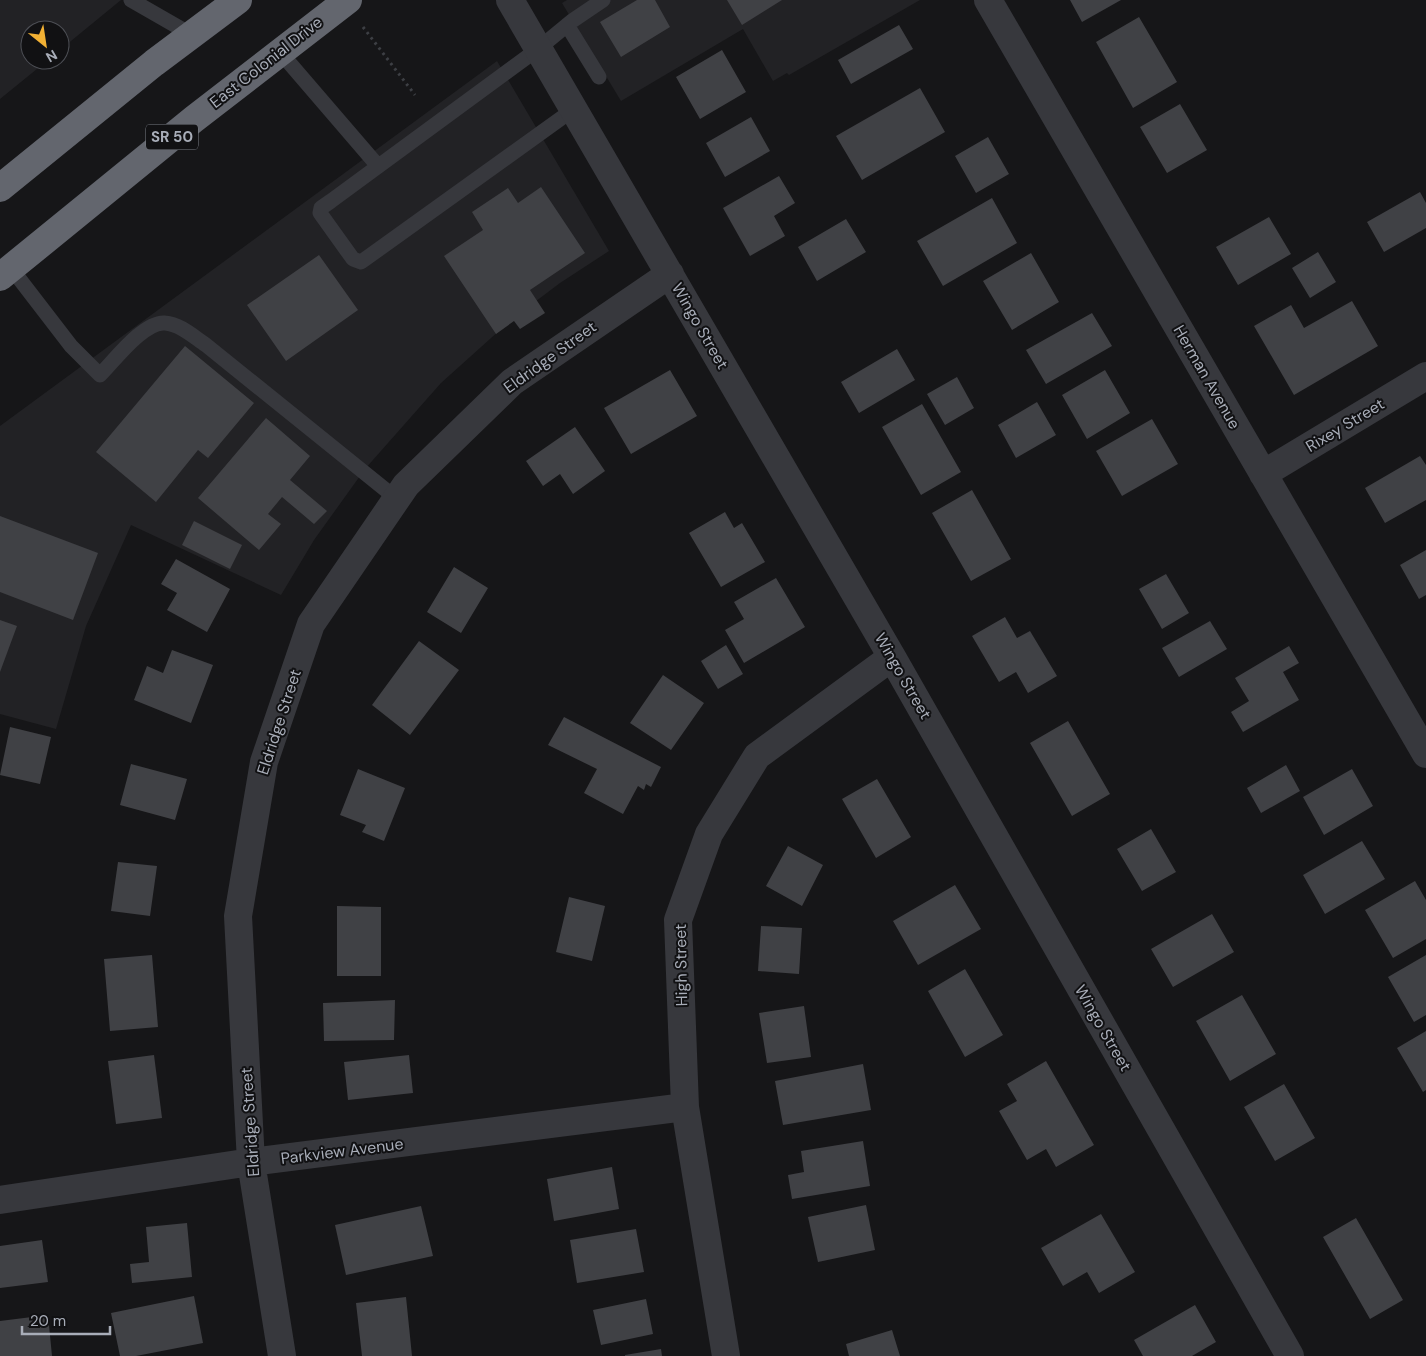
<svg xmlns="http://www.w3.org/2000/svg" width="1426" height="1356" font-family="'DM Sans',sans-serif">
<style>
.built{fill:#222225}
.building{fill:#404145}
.lines{fill:none;stroke-linecap:round;stroke-linejoin:round}
.path{stroke:#3d3f44;stroke-width:3;stroke-dasharray:2.5 4;stroke-linecap:butt}
.lane{stroke:#37383d;stroke-width:15}
.street{stroke:#37383d;stroke-width:28}
.highway{stroke:#63666e;stroke-width:28}
.labels{text-anchor:middle;dominant-baseline:central;stroke-width:4;stroke-linejoin:round;paint-order:stroke}
.shield{fill:#111113;stroke:#7b7e86;stroke-width:1}
.shield-label{font-size:15px;font-weight:bold;fill:#a8adb8}
.street-label{font-size:16px;fill:#a8adb8;stroke:#111113}
</style>
<rect width="100%" height="100%" fill="#161618"/>
<path class="built" d="M0,0H121L60,50V30H30V60H48L0,99Z
M567,0H920L789,75L787,73L773,81L743,29L621,101L562,3Z
M497,61L609,251L560,283L511,320L441,383L365,469L314,540L281,595L131,525L86,626L56,729L0,714V426Z"/>
<path class="building" d="M637,0H655L670,27L621,57L600,22Z
M727,0H782L742,25Z
M1070,0H1121L1082,22Z
M1139,17L1177,82L1133,108L1096,42Z
M899,25L913,49L851,84L838,60Z
M722,50L746,92L700,119L676,77Z
M920,88L945,132L862,180L836,136Z
M1180,104L1207,150L1167,173L1140,127Z
M751,117L770,151L725,177L706,143Z
M988,137L1009,174L976,193L955,156Z
M779,176L795,203L774,216L785,236L750,256L723,208Z
M541,187L585,253L530,290L545,313L520,329L514,321L496,334L444,256L483,230L472,212L508,188L518,203Z
M1420,192L1426,203V228L1384,252L1367,222Z
M992,198L1017,243L943,286L917,241Z
M1269,217L1291,254L1238,285L1216,247Z
M846,219L866,252L817,281L798,247Z
M1318,252L1336,282L1310,298L1292,268Z
M1031,253L1059,302L1012,330L983,281Z
M319,255L358,310L286,361L247,305Z
M1352,301L1378,346L1294,395L1254,326L1291,305L1304,328Z
M1092,313L1112,346L1046,384L1026,350Z
M185,346L254,403L208,458L198,450L156,502L96,452Z
M897,349L915,380L859,413L841,382Z
M670,370L697,416L631,454L604,408Z
M1105,370L1130,413L1087,439L1062,395Z
M957,377L974,408L945,425L927,394Z
M1037,402L1056,435L1016,458L998,425Z
M922,404L961,472L921,495L882,427Z
M266,418L310,456L290,480L327,511L314,524L282,497L268,514L281,524L259,550L198,498Z
M1152,419L1178,464L1122,496L1096,451Z
M575,427L605,471L573,494L560,474L543,486L526,461Z
M1420,456L1426,465V500L1385,523L1365,488Z
M972,490L1011,559L971,581L932,513Z
M725,512L734,528L742,523L765,562L721,587L689,533Z
M0,516L98,553L73,620L0,592Z
M194,521L242,545L230,569L182,545Z
M1426,550V595L1419,599L1400,565Z
M176,559L230,589L207,632L167,610L177,593L161,584Z
M454,567L488,588L461,633L427,612Z
M1166,574L1189,613L1162,629L1139,589Z
M776,578L805,627L744,663L725,630L744,619L734,602Z
M1005,617L1017,638L1030,631L1057,676L1028,693L1016,672L999,682L972,636Z
M0,620L17,626L0,672Z
M1210,621L1227,649L1179,677L1162,648Z
M419,641L459,670L410,735L372,705Z
M726,645L743,674L718,689L701,661Z
M1289,646L1299,663L1283,672L1299,700L1243,732L1231,712L1249,701L1235,678Z
M172,650L213,665L191,723L134,700L147,666L163,673Z
M663,675L704,703L671,750L630,723Z
M564,717L661,767L651,787L646,784L644,790L638,786L623,814L584,793L597,769L548,745Z
M1068,721L1110,794L1072,816L1030,743Z
M10,727L51,737L40,784L0,775Z
M131,764L187,779L175,820L120,805Z
M1286,765L1300,791L1261,813L1247,788Z
M358,769L405,788L384,841L362,832L366,825L340,815Z
M1352,769L1373,806L1324,835L1303,797Z
M877,779L911,837L876,858L842,799Z
M1151,829L1176,872L1142,891L1117,849Z
M1362,841L1385,879L1325,914L1303,875Z
M788,846L823,865L802,906L766,886Z
M118,862L157,866L150,916L111,911Z
M1415,881L1426,900V939L1393,958L1365,910Z
M955,885L981,929L918,965L893,921Z
M569,897L605,906L592,961L556,952Z
M337,906L381,907V976H337Z
M1212,914L1234,952L1173,987L1151,949Z
M761,926L802,928L799,974L758,971Z
M152,955L158,1027L110,1031L104,959Z
M1426,955V1015L1414,1022L1388,977Z
M965,969L1003,1035L965,1057L928,991Z
M1242,995L1276,1054L1230,1081L1196,1021Z
M395,1000L394,1040L324,1041L323,1003Z
M804,1006L811,1057L767,1063L759,1013Z
M1426,1031V1090L1423,1092L1397,1048Z
M154,1055L162,1118L116,1124L108,1061Z
M409,1055L413,1093L348,1100L344,1062Z
M1046,1061L1094,1145L1056,1167L1046,1149L1027,1160L999,1111L1017,1101L1007,1084Z
M863,1064L871,1110L783,1125L775,1081Z
M1284,1084L1315,1138L1275,1161L1244,1107Z
M863,1141L870,1186L792,1199L788,1175L804,1172L801,1151Z
M612,1167L619,1209L554,1221L547,1179Z
M866,1205L875,1250L818,1262L808,1217Z
M421,1206L433,1256L346,1275L335,1225Z
M1101,1214L1135,1272L1099,1293L1087,1272L1063,1286L1041,1248Z
M1356,1218L1403,1300L1370,1319L1323,1237Z
M187,1223L192,1277L132,1283L130,1264L149,1262L146,1227Z
M636,1229L644,1272L577,1283L570,1240Z
M42,1240L48,1282L0,1288V1246Z
M194,1296L203,1343L136,1356H120L111,1313Z
M406,1297L412,1356H362L356,1303Z
M646,1299L653,1334L601,1345L593,1310Z
M1195,1305L1216,1342L1192,1356H1143L1134,1340Z
M48,1315L52,1356H0V1321Z
M892,1330L900,1356H849L846,1344Z
M661,1349L662,1356H625V1355Z"/>
<g class="lines">
<path class="path" d="M363,27L415,95"/>
<path class="lane" d="M131,0L192,35
M567,25L599,77
M280,52L378,166
M574,109L361,262L353,259L320,213L321,208L331,201L538,49L572,21L603,0
M11,268L71,346L100,375C114,361 144,321 165,323C180,324 194,337 206,345L397,499"/>
<path class="street" d="M510,0L892,657L1290,1356
M988,0L1426,754
M1263,474L1426,376
M0,1200L251,1162L685,1107
M282,1356L251,1162L238,916L264,762L311,624L406,485L512,382L670,274
M726,1356L685,1107L678,920L709,834L757,756L892,657"/>
<path class="highway" d="M0,188L154,63L238,0
M0,277L194,119L348,0"/>
</g>
<g class="labels">
<rect class="shield" x="146" y="124.5" width="52" height="25" rx="4"/>
<g class="shield-label">
<text x="172" y="137">SR 50</text>
</g>
<g class="street-label">
<text transform="translate(266 62) rotate(-38)">East Colonial Drive</text>
<text transform="translate(700 326) rotate(60)">Wingo Street</text>
<text transform="translate(550 357) rotate(-36)">Eldridge Street</text>
<text transform="translate(1207 377) rotate(60)">Herman Avenue</text>
<text transform="translate(1345 425) rotate(-31)">Rixey Street</text>
<text transform="translate(903 676) rotate(60)">Wingo Street</text>
<text transform="translate(279 722) rotate(-72)">Eldridge Street</text>
<text transform="translate(681 965) rotate(-91)">High Street</text>
<text transform="translate(1103 1028) rotate(60)">Wingo Street</text>
<text transform="translate(250 1122) rotate(-94)">Eldridge Street</text>
<text transform="translate(342 1151) rotate(-7)">Parkview Avenue</text>
</g>
</g>
<g transform="translate(45 45) rotate(150)"><circle r="24" fill="#111113" stroke="#4d4f55"/>
<path d="M0-4L9 19L0 12L-9 19Z" fill="#f2b134"/>
<text y="-8" font-size="14" font-weight="bold" text-anchor="middle" fill="#a8adb8">N</text>
</g>
<path d="M22 1326v8h88v-8" fill="none" stroke="#a8adb8" stroke-width="2.5"/>
<text x="30" y="1326" font-size="15" fill="#a8adb8" stroke="#111113" stroke-width="4" paint-order="stroke">20 m</text>
</svg>
